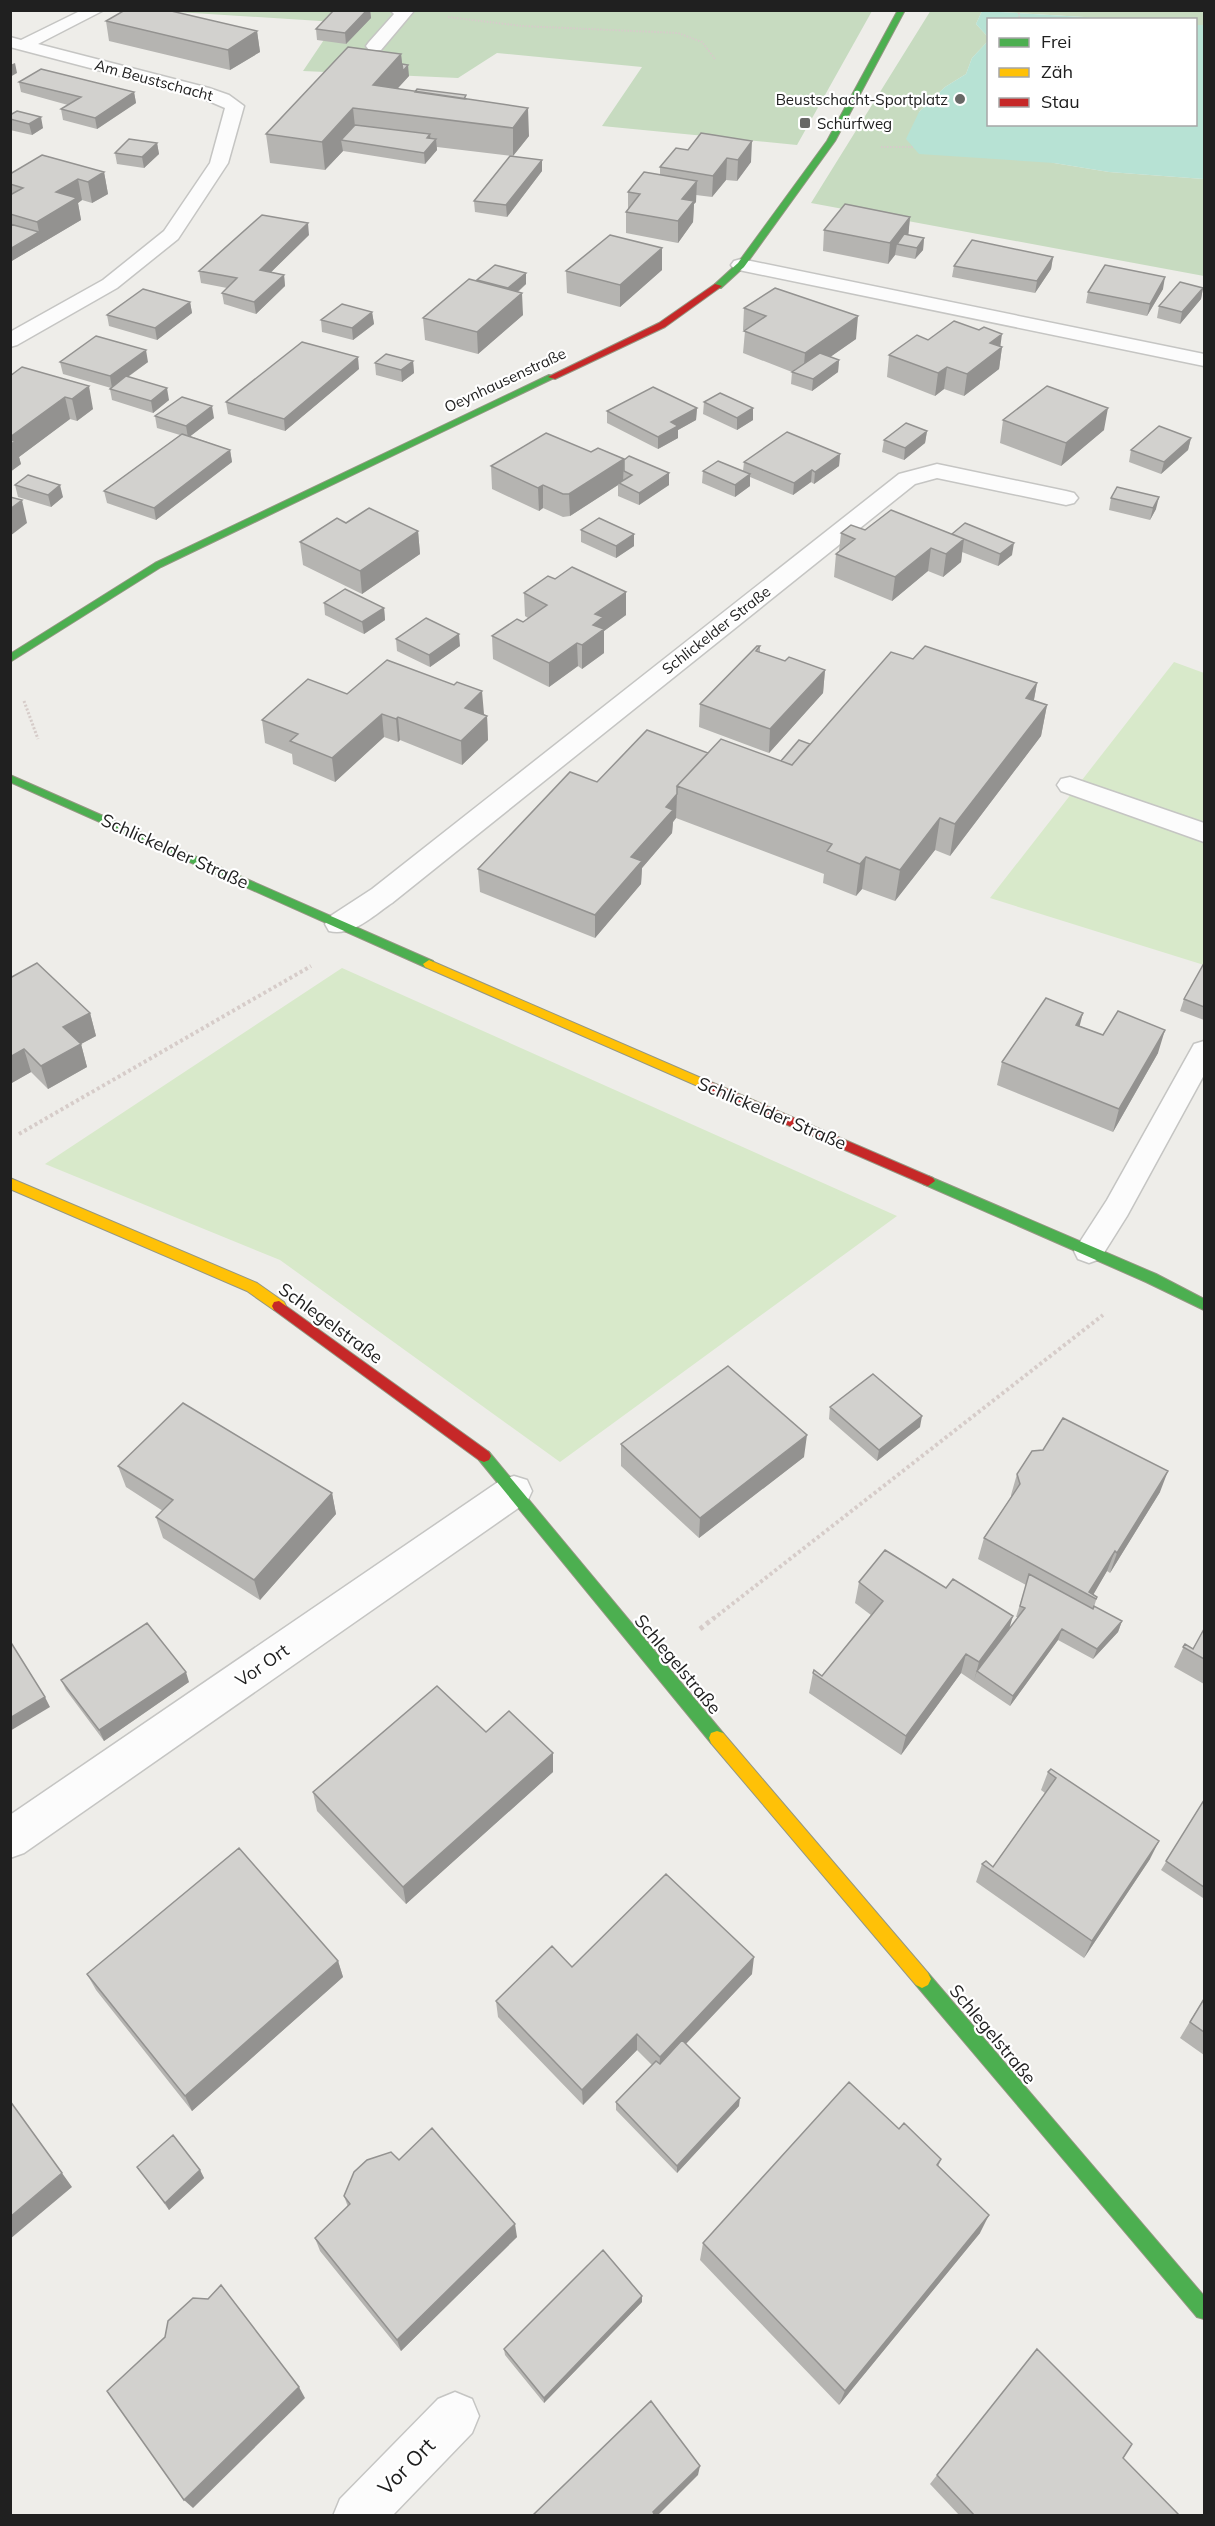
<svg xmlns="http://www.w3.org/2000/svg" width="1215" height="2526" font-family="Mulish,sans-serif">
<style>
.grass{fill:#d8e9ca}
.forest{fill:#c7dbc0}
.pitch{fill:#b7e2d4}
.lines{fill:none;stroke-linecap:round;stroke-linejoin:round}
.lane-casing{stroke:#c5c5c3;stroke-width:3}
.street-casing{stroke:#c5c5c3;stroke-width:3}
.fast-casing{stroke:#949782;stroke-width:2}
.slow-casing{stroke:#949782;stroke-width:2}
.jam-casing{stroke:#949782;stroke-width:2}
.path-far3{stroke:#d6ccc9;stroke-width:2;stroke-dasharray:1.5 1.5;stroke-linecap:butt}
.path-far2{stroke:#d6ccc9;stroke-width:3;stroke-dasharray:2 2;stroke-linecap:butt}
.path-far1{stroke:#d6ccc9;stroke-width:4;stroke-dasharray:3 3;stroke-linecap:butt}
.path{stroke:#d6ccc9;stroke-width:5;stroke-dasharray:4 4;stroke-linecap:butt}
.lane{fill:#fcfcfc;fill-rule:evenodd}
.street{fill:#fcfcfc;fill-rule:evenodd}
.fast{fill:#4caf50;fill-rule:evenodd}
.slow{fill:#ffc107;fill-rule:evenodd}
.jam{fill:#c62828;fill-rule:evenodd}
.wall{fill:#b5b4b1}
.shaded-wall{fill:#939290}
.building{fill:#d2d1ce;stroke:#939290;stroke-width:1.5}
.poi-dot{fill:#686866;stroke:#fff;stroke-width:2}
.labels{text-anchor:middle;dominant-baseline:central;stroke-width:4.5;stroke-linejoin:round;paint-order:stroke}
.far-street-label{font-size:15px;fill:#202020;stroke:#fff}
.far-poi-label{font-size:15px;fill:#202020;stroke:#fff;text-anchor:end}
.street-label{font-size:18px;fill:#202020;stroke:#fff}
.near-street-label{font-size:21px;fill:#202020;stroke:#fff}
</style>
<rect width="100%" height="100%" fill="#eeede9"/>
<path class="grass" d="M1174,662L1204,673V965L990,898Z
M342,968L897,1216L560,1462L280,1260L45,1164Z"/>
<path class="forest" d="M931,10L1204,11V25H1196V20L1118,19L982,11L976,24L988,37V41L972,58L966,74L945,87L919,112L1054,163L1109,172L1204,179V276L811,203Z
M161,11H872L797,145L602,126L642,67L497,53L458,78L303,71L336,22Z"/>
<path class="pitch" d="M982,11L1118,19L988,20V37L976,24Z
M1196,25H1204V179L1109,172L1054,163L919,154L906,139L919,112L945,87L966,74L972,58L988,41V124H1196Z"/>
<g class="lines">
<defs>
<path id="lane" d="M1204,1041V1075L1127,1216L1100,1259L1089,1263L1078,1259L1074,1251L1107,1200L1194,1044Z"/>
<path id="street" d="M82,10H104L38,44L209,88L229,95L244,106L228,163L178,239L117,288L17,345L10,347V332L103,280L164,231L210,163L225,108L197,96L10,47V37L21,40Z
M390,10L413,12L381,50H369L366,46L369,42L394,14Z
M741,259L1204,354V366L734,269L731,265L734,261Z
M937,464L1066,491L1074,493L1078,498L1074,503L1066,505L937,478L915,484L392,903C374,915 352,937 329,931L325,924L329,917L372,889L899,474Z
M1070,777L1204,823V842L1061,791L1057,785L1061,779Z
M514,1476L527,1480L532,1491L527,1502L24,1853L10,1858V1815L501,1480Z
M455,2392L472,2399L479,2416L472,2433L392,2516H333L340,2499L438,2399Z"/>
<path id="fast" d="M898,10H905L835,141L744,267L721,288H715V284L738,263L827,141Z
M549,375L556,377L161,567L10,662V654L155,563Z
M10,775L433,961L435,964L429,968L425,967L10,782Z
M928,1176L1156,1274L1204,1299V1310L1146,1282L923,1184L921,1181L923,1178Z
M484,1450L489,1452L723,1733L725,1738L723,1743L717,1745L711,1743L479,1460L477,1456L479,1452Z
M922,1970L928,1973L1204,2296V2319L1197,2317L916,1985L913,1979L916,1973Z"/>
<path id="slow" d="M429,960L708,1081L710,1084L704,1089L700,1087L425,967L423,964Z
M10,1178L257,1283L284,1302L286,1306L284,1310H274L247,1291L10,1189Z
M717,1731L723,1733L928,1973L931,1979L928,1985L922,1988L916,1985L711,1743L709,1738L711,1733Z"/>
<path id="jam" d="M715,284L722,286L665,327L555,379L548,377L659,323Z
M704,1079L933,1178L935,1181L928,1186L923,1184L700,1087L698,1084Z
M279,1301L489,1452L491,1456L489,1460L484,1462L479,1460L274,1310L272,1306L274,1302Z"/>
</defs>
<use href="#lane" class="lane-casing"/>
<use href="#street" class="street-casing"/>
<use href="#fast" class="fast-casing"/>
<use href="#slow" class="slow-casing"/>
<use href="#jam" class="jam-casing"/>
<path class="path-far3" d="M1018,10L1020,20
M448,17L522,26L678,33L702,42L715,59
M881,147H913"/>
<path class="path-far2" d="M24,701L38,739"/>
<path class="path-far1" d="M19,1134L311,966
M713,1619L1103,1315"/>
<path class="path" d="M700,1629L714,1618"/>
<use href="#lane" class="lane"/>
<use href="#street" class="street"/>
<use href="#fast" class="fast"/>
<use href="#slow" class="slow"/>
<use href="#jam" class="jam"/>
</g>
<path class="wall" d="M334,10H370L371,18L346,44L317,40L316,29Z
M106,21L257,31L260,52L230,70L109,41Z
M401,54L402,64L409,76L397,89L467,99L529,136L513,156L437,147V150L425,164L343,151L325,170L270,163L266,134Z
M19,82L134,92L136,103L97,129L63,120L61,109L68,105L21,92Z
M10,115L43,128L32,135L10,130Z
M157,143L159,154L144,168L117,164L115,153Z
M676,148L751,162L737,181L726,180L712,197L696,195V202L694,204L693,222L678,243L626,233V212L628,209V192L660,175V167Z
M542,160V171L507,217L475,212L474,201Z
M104,172L108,194L92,203L82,200L78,203L81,220L10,262V174Z
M910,217L908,235L924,238L923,250L915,259L895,255L888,264L823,251L824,230Z
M309,235L271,272L284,275L285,286L256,314L224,304L222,293L227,288L201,283L199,271Z
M662,248V270L620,307L567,293L566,271Z
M1053,257L1051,269L1035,293L952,277L954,266Z
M477,281L526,284L518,292L523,315L478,354L425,340L423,318Z
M1203,288L1201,299L1180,324L1157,318L1159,306Z
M1163,289L1147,316L1086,303L1088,292Z
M190,302L192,313L157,340L109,326L107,315Z
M744,308L856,339L830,357L839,360L838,372L812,391L791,384L792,372L743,353L745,331L743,330Z
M372,312L374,324L353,340L322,332L321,320Z
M928,340L1002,347L999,369L964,396L944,389L935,396L887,377L889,355Z
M413,361L414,373L402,382L376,375L375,363Z
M60,362H148L128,377L169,400L153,413L112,400L110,389L111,388L63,374Z
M22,367L93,409L77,421L70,419L19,457L21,464L10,472Z
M359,369L285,431L228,414L226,402Z
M704,402L753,408V420L737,430L703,414Z
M697,408L696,420L678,430V438L658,449L607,423V411Z
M155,416L214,418L190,436L230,450L232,462L156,520L107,503L104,491L180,435L157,428Z
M1003,420L1104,430L1061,466L1000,443Z
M927,431L925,443L904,460L882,452L884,440Z
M1191,438L1188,450L1161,474L1129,462L1131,450Z
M591,452L624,460L669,473V485L639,505L618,496V485L570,516L563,517L543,508L539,511L492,489L491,466Z
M840,454L839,466L814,484L811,482L793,495L750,477V486L735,497L702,483L703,471H743L744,462Z
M15,485L63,497L51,507L18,497Z
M1117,487L1156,509L1150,520L1109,510L1111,498Z
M346,523L418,531L420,554L362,594L303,565L300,542Z
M581,530L634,534V546L616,558L581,542Z
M865,530L952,534L1012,555L998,566L962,552L961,562L943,577L928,571L892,601L834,577L836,554L839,551L841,533Z
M555,579L626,592V615L604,631V653L582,669L578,666L549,687L493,659L492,636L523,622L528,618L525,616L524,593Z
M324,603L384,608L385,620L364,634L325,615Z
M396,639L460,646L430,667L397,651Z
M760,646V652L785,661L825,670L823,693L769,753L699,727L700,704Z
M913,659L1037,683L1034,700L1047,705L1041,736L950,856L935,850L895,901L862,889L856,896L823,883L824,874L676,818L673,822L672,833L642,868L641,884L595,938L480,892L478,869L597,782L708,753L781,761L810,744Z
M347,694L484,714L487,716L488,740L462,765L400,740L398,742L384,737L335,782L293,764L292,754L265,743L262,720Z
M1204,966V1020L1180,1011L1184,999Z
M10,978L90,1013L96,1036L81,1044L87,1067L48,1089L31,1072L10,1084Z
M1080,1026L1103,1035L1158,1053L1113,1132L997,1085L1002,1062Z
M830,1407L920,1427L877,1461L829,1419Z
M621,1444L804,1457L699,1538L621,1466Z
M118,1466L332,1493L336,1514L260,1600L163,1538L156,1517L163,1511L126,1487Z
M1017,1474L1160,1492L1110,1573L1107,1571L1093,1594L1097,1597L1094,1607L1122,1621L1118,1632L1093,1659L1058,1640L1010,1706L961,1673L901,1755L809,1693L813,1673L822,1676L871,1615L855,1603L859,1582L946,1588L1010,1627L1018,1617H1016L1026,1585L978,1559L984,1538L1011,1497V1495Z
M1204,1629V1684L1174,1667L1185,1644L1193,1649Z
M61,1680L189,1682L104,1741L66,1690Z
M1051,1769L1150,1859L1084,1958L976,1882L982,1864L993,1867L1045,1793L1041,1790L1048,1772Z
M553,1772L406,1904L317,1811L313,1792Z
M1204,1800V1896L1203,1898L1161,1870Z
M338,1961L343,1977L192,2111L96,1990L87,1974Z
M572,1967L752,1974L686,2044L739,2106L677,2173L616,2110V2102L652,2065L637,2050L583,2105L498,2017L496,2001Z
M1204,1998V2055L1180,2038Z
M899,2129L941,2159L938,2167L980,2233L839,2405L700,2260L703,2243Z
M399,2160L517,2237L401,2351L320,2251L315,2238L348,2207L344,2196Z
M137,2167L200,2170L204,2178L169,2210Z
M642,2302L544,2403L505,2355L504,2349Z
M1123,2458L1180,2516H960L930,2484L937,2475Z"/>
<path class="shaded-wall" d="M367,10H370L371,18L346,44L345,33Z
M257,31L260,52L230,70L228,50Z
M401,54L403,71L408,65L409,76L377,111L373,85Z
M15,63L17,73L10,77V65Z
M134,92L136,103L97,129L95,118Z
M353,108L356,136L341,140L343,151L325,170L322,142Z
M528,108L529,136L513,156V128Z
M41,117L43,128L32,135L29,124Z
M430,134L431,145L436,139L437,150L425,164L424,153L427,138Z
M752,141L751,162L737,181L738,160Z
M157,143L159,154L144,168L142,157Z
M727,158L726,180L712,197L713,176Z
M542,160V171L507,217L506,205Z
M104,172L108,194L92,203L88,182Z
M78,179L82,200L78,203L81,220L10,262V249L39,232L37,222L56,192Z
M697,181L696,202L694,204L693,222L678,243V221L682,199Z
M910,217L908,239L897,244L895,255L888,264L890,243Z
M308,223L309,235L261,282L260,270Z
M924,238L923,250L915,259L917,248Z
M662,248V270L620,307V285Z
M1053,257L1051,269L1035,293L1037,281Z
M526,273V284L508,300V288Z
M284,275L285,286L256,314L254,302Z
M1165,277L1163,289L1147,316L1150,304Z
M1203,288L1201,299L1180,324L1182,312Z
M522,293L523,315L478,354L477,332Z
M190,302L192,313L157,340L155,328Z
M372,312L374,324L353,340L352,328Z
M858,316L856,339L803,376L805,353Z
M1002,334L1000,349L1002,347L999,369L964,396L967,374L990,343Z
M146,350L148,362L112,388L110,376Z
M358,357L359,369L285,431L284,419Z
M839,360L838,372L812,391L813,379Z
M413,361L414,373L402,382L401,370Z
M947,367L944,389L935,396L938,373Z
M89,386L93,409L77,421L72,399Z
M167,388L169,400L153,413L151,401Z
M65,397L70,419L19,457L21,464L10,472V437Z
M212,406L214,418L188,438L186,426Z
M697,408L696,420L678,430V438L658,449V437L671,422Z
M753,408V420L737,430V418Z
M1108,408L1104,430L1061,466L1066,443Z
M927,431L925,443L904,460L905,448Z
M1191,438L1188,450L1161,474L1164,462Z
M230,450L232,462L156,520L154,508Z
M840,454L839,466L814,484L815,472Z
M624,459L623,482L619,483L618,485L570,516L569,494Z
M812,470L811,482L793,495L794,483Z
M669,473V485L639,505V493Z
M750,474V486L735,497V485Z
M60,485L63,497L51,507L48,495Z
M543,485V508L539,511L538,488Z
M1159,497L1156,509L1150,520L1153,508Z
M22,500L27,523L10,536V509Z
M418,531L420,554L362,594L360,571Z
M634,534V546L616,558V546Z
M964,539L961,562L943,577L946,554Z
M1014,543L1012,555L998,566L1000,554Z
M931,548L928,571L892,601L895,577Z
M626,592V615L604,631V653L582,669V645L595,614Z
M384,608L385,620L364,634L362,622Z
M459,634L460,646L430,667L429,655Z
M577,643L578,666L549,687V663Z
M825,670L823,693L769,753L770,729Z
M1037,683L1031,715L1026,698Z
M482,691L484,714L466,731L465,708Z
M1047,705L1041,736L950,856L955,824Z
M382,714L384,737L335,782L332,758Z
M487,716L488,740L462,765L461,741Z
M398,717L400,740L398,742L396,719Z
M677,794L676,818L673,822L672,833L642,868L641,884L595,938V915L631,857L666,807Z
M940,818L935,850L895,901L900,870Z
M866,857L862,889L856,896L860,864Z
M90,1013L96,1036L81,1044L87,1067L48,1089L41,1066L63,1027Z
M1083,1013L1077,1036L1076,1025Z
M1165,1030L1158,1053L1113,1132L1119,1109Z
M24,1049L31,1072L10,1084V1057Z
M922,1416L920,1427L877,1461L879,1450Z
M807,1435L804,1457L699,1538L700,1518Z
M1168,1471L1160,1492L1110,1573L1117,1553Z
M332,1493L336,1514L260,1600L254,1580Z
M1115,1551L1107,1571L1092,1597L1089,1592Z
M1013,1616L1007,1636L977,1671L974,1681L979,1662Z
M1122,1621L1118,1632L1093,1659L1097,1649Z
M1062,1629L1058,1640L1010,1706L1013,1696Z
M966,1654L961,1673L901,1755L906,1736Z
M186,1672L189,1682L104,1741L99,1730Z
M45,1697L50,1707L10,1731V1718Z
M553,1753V1772L406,1904L403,1887Z
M1159,1841L1150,1859L1084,1958L1092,1941Z
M754,1957L752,1974L659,2072L660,2057Z
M338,1961L343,1977L192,2111L185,2096Z
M637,2034V2050L583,2105L582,2090Z
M740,2098L739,2106L677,2173V2166Z
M200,2170L204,2178L169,2210L165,2203Z
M62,2173L72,2187L10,2239V2217Z
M989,2215L980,2233L839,2405L845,2391Z
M515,2224L517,2237L401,2351L397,2340Z
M642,2296V2302L544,2403V2398Z
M299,2387L305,2398L193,2508L184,2500Z
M700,2466L698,2475L657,2516H652L653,2512Z"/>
<path class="building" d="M125,10H167L257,31L228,50L106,21Z
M334,10H367L345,33L316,29Z
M348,47L401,54L373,85L528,108L513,128L353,108L322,142L266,134Z
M402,64L408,65L403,71Z
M41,69L134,92L95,118L61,109L81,97L19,82Z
M417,89L466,95L464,99L415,92Z
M17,111L41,117L29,124L10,119V115Z
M355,125L430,134L427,138L436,139L424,153L341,140Z
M701,133L752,141L738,160L727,158L713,176L660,167L676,148L688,150Z
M129,139L157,143L142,157L115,153Z
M42,155L104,172L88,182L78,179L56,192L77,198L37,222L10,214V195L23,188L10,184V174Z
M510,156L542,160L506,205L474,201Z
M644,172L697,181L682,199L694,201L678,221L626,212L640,194L628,192Z
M845,204L910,217L890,243L824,230Z
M262,215L308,223L260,270L284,275L254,302L222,293L237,278L199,271Z
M10,224L39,232L10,249Z
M904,234L924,238L917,248L897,244Z
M610,235L662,248L620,285L566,271Z
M972,240L1053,257L1037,281L954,266Z
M495,265L526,273L508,288L477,280Z
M1105,265L1165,277L1150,304L1088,292Z
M469,279L522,293L477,332L423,318Z
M1180,282L1203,288L1182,312L1159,306Z
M775,288L858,316L805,353L744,331L766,316L744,308Z
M143,289L190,302L155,328L107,315Z
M342,304L372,312L352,328L321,320Z
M954,321L979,330L984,327L1002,334L990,343L1002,347L967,374L947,367L938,373L889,355L917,335L928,340Z
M96,336L146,350L110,376L60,362Z
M302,342L358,357L284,419L226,402Z
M820,353L839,360L813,379L792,372Z
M386,354L413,361L401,370L375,363Z
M22,367L89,386L72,399L65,397L10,437V376Z
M126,376L167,388L151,401L110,389Z
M1047,386L1108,408L1066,443L1003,420Z
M653,387L697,408L671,422L678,426L658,437L607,411Z
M720,393L753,408L737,418L704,402Z
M182,397L212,406L186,426L155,416Z
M906,423L927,431L905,448L884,440Z
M1159,426L1191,438L1164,462L1131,450Z
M787,432L840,454L815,472L812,470L794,483L744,462Z
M546,433L591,452L598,448L624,459L569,494H563L543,485L538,488L491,466Z
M182,434L230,450L154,508L104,491Z
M10,440L15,441L10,445Z
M629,456L669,473L639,493L619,483L632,475L624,471V460Z
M718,461L750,474L735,485L703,471Z
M28,475L60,485L48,495L15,485Z
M1117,487L1159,497L1153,508L1111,498Z
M10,497L22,500L10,509Z
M369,508L418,531L360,571L300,542L337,518L346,523Z
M891,510L964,539L946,554L931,548L895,577L836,554L855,539L841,533L851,525L865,530Z
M599,518L634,534L616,546L581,530Z
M965,523L1014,543L1000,554L952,534Z
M572,567L626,592L595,614L603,617L593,625L604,629L582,645L577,643L549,663L492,636L517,619L523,622L547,605L524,593L548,576L555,579Z
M345,589L384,608L362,622L324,603Z
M426,618L459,634L429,655L396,639Z
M757,646H760L756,651L785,661L789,657L825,670L770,729L700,704Z
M925,646L1037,683L1026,698L1047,705L955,824L940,818L900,870L866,857L860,864L827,851L832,844L677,786L721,739L792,765L891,652L913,659Z
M387,660L454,685L457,682L482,691L465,708L487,716L461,741L398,717L396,719L382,714L332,758L290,741L298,734L262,720L308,679L347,694Z
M647,730L708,753L677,786V794L666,807L673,810L631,857L642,861L595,915L478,869L570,772L597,782Z
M799,740L810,744L792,765L781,761Z
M37,963L90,1013L63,1027L81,1044L41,1066L24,1049L10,1057V978Z
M1203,965L1204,966V1007L1184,999Z
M1046,998L1083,1013L1076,1025L1103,1035L1118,1011L1165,1030L1119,1109L1002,1062Z
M728,1366L807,1435L700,1518L621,1444Z
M873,1374L922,1416L879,1450L830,1407Z
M183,1403L332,1493L254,1580L156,1517L173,1500L118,1466Z
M1063,1418L1168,1471L1117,1553L1115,1551L1089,1592L1097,1597L1096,1599L984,1538L1020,1484L1017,1474L1032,1451L1043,1450Z
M885,1550L946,1588L953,1579L1013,1616L979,1662L966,1654L906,1736L813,1673L814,1670L822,1676L883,1601L859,1582Z
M1029,1574L1093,1609L1094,1606L1122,1621L1097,1649L1062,1629L1013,1696L977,1671L1025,1608L1020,1606Z
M147,1623L186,1672L99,1730L61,1680Z
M1204,1629V1659L1183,1647L1185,1644L1193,1649Z
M10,1641L45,1697L10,1718Z
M437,1686L486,1732L509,1711L553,1753L403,1887L313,1792Z
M1051,1769L1159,1841L1092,1941L982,1864L986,1861L993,1867L1056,1778L1048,1772Z
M1204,1800V1887L1166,1861Z
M239,1848L338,1961L185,2096L87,1974Z
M666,1874L754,1957L660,2057L637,2034L582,2090L496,2001L552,1946L572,1967Z
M1204,1999V2032L1190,2022Z
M682,2040L740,2098L677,2166L616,2102L656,2061L660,2064Z
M849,2082L899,2129L904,2123L941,2159L937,2165L989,2215L845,2391L703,2243Z
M10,2101L62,2173L10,2217Z
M432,2128L515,2224L397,2340L315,2238L350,2204L344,2196L354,2172L367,2160L391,2152L399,2160Z
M173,2135L200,2170L165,2203L137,2167Z
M603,2250L642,2296L544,2398L504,2349Z
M221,2285L299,2387L184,2500L107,2391L165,2337L168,2321L193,2298L208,2299Z
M1037,2349L1132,2444L1123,2458L1180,2516H975L937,2475Z
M651,2401L700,2466L653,2512L655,2516H532Z"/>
<g class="poi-dot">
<circle cx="960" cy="99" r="6"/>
<rect x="799" y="117" width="12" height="12" rx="3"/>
</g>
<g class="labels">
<g class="far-street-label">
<text transform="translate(154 80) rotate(15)">Am Beustschacht</text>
<text transform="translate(505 380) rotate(-25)">Oeynhausenstraße</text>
<text transform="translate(716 630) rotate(-38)">Schlickelder Straße</text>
</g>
<g class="far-poi-label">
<text x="948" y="99">Beustschacht-Sportplatz</text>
<text x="817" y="123" text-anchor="start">Schürfweg</text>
</g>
<g class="street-label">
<text transform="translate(175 851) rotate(24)">Schlickelder Straße</text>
<text transform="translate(772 1113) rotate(23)">Schlickelder Straße</text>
<text transform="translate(331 1323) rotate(36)">Schlegelstraße</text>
<text transform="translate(678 1664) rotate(50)">Schlegelstraße</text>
<text transform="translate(262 1665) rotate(-35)">Vor Ort</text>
<text transform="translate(993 2034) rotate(50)">Schlegelstraße</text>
</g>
<g class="near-street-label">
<text transform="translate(406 2466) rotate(-45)">Vor Ort</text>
</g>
</g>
<rect width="1215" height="2526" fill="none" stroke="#202020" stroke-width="24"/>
<rect x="987" y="18" width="210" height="108" fill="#ffffff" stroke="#a6a6a6" stroke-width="1.5"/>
<rect x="999" y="38" width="30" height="9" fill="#4caf50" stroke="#a6a6a6" stroke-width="1.5"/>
<text x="1041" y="48" font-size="18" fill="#202020">Frei</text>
<rect x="999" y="68" width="30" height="9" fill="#ffc107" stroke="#a6a6a6" stroke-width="1.5"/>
<text x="1041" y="78" font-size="18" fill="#202020">Zäh</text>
<rect x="999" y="98" width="30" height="9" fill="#c62828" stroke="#a6a6a6" stroke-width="1.5"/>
<text x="1041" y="108" font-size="18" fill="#202020">Stau</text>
</svg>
